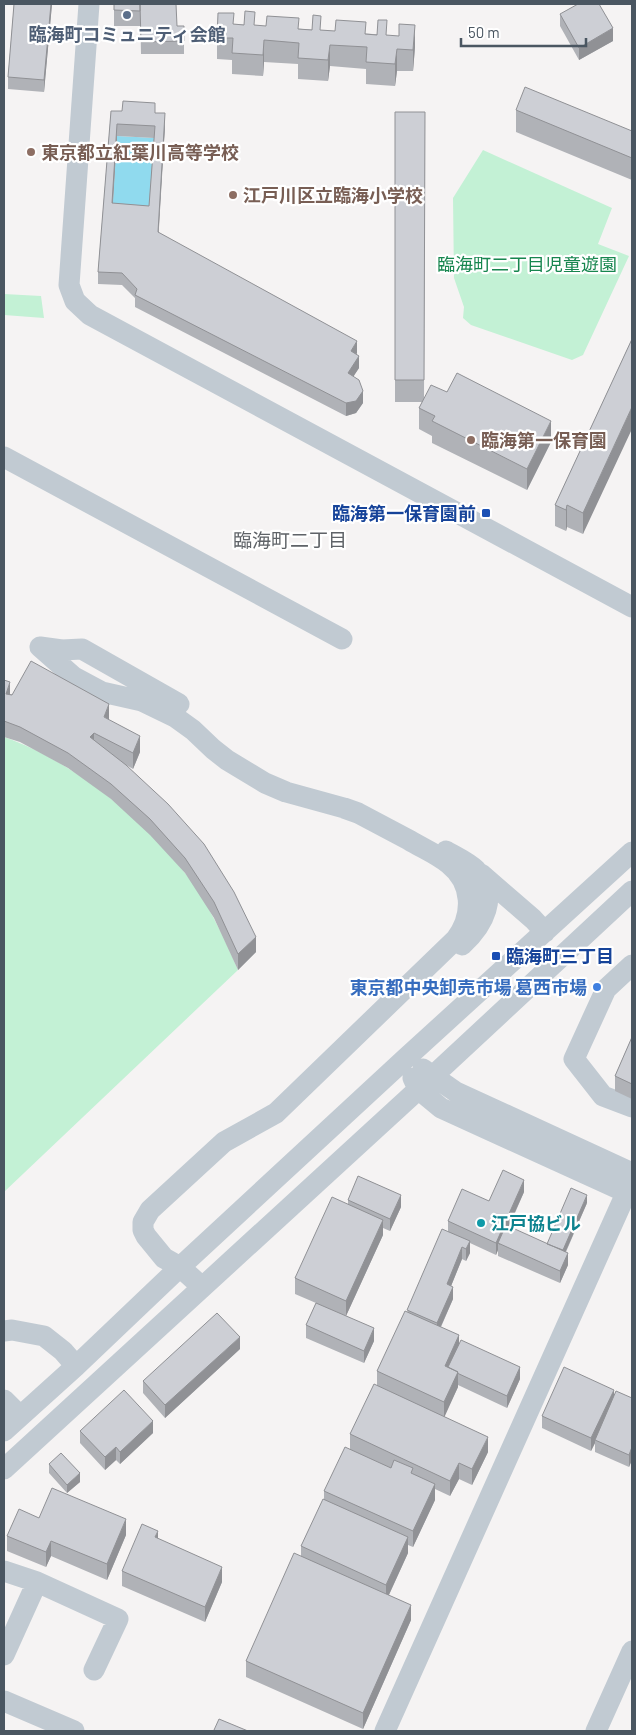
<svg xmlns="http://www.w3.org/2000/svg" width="636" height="1735" font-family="Barlow,'Noto Sans JP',sans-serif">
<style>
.green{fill:#c3f1d5}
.water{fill:#90daee}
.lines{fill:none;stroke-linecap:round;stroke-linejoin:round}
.minor{stroke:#c1cad2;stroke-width:21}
.wall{fill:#b0b2b7;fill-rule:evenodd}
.shaded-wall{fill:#909195}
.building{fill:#cdcfd5;stroke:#909195;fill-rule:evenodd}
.service-dot{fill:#5c6f8a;stroke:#fff;stroke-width:2}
.education-dot{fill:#8d6e63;stroke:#fff;stroke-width:2}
.transit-dot{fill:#1a4fb4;stroke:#fff;stroke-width:2}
.shop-dot{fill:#3f7fe0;stroke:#fff;stroke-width:2}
.culture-dot{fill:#0f9aa8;stroke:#fff;stroke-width:2}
.labels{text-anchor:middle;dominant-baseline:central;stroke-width:4.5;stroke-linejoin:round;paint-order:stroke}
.service-label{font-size:18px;font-weight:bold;fill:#4e5e75;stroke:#fff}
.education-label{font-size:18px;font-weight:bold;fill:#785e54;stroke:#fff;text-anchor:start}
.park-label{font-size:18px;fill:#17864f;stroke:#fff}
.transit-label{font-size:18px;font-weight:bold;fill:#164399;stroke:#fff;text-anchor:end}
.shop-label{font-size:18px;font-weight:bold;fill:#366cbe;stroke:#fff;text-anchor:end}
.culture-label{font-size:18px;font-weight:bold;fill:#0d838f;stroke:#fff;text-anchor:start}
.neighbourhood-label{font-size:19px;fill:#5f6368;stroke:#fff}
</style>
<rect width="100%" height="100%" fill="#f5f3f3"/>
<path class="green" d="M483,150L612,208L598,244L629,256L583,355L572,360L471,325L463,318L464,307L454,278L453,198Z
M4,294L41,296L44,318L4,315Z
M4,737C71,760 141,817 185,873C208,902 223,936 238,970L4,1192Z"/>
<path class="water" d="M117,136L155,138L149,218L112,215Z"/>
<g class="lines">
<path class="minor" d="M89,4L69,285L75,301L90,315L632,607
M4,457L342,639
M40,647L74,677L102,692L142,701L175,717L193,730L213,749L227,760L265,783L286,792L344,808L358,813C375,822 392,831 409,840C422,848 437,854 449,864C473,883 474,915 456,939L276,1113L224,1142L150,1210L143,1222V1230L146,1236L164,1258L180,1267L202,1287
M40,647L62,650L82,649L179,704
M446,851C456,857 468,862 476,870C500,896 483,926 462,945
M481,874L533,919L545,932
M632,965L606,989L574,1059L603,1096L632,1107
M423,1069L456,1092L632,1173
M413,1078L418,1089L441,1108L632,1195
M4,1331L12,1330L44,1336L63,1351L76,1366
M4,1400L20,1416
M4,1431L76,1366L180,1267L406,1058L632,852
M4,1469L434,1075L632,891
M4,1571L37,1582L4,1655
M37,1582L118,1619L94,1670
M4,1701L74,1731
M385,1731L632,1180
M596,1731L632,1651"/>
</g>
<path class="wall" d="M14,4H52L44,92L8,89V77Z
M114,4H140V26H114Z
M140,4L177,26H184V54H141Z
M560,14L613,41L579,60L560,26Z
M234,24L387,35L415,47L413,71H397L395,86L366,84V69L330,66L328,81L298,79V64L264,62L263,76L232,74V60L217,59V38Z
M516,110L632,131V180L516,132Z
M111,111L155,113L165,126L158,232L357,353L356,354L359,368L353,376L363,403L356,413L346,416L135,307V298L122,285L98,284V272ZM117,136L154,138L149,206L113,203Z
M395,112H425L424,398L551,442L527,490L432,443V436L419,429V408L422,402H395Z
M632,339L583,534L567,527L566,531L555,526V505Z
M4,680L10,694L109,720L140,752L133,769L126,765L256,952L238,970L214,918L185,873L150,835L111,799L68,768L20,742L4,737Z
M632,1037V1099L615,1091V1076Z
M524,1192L509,1227L547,1244L587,1203L566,1252L568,1265L560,1283L498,1256V1250L496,1255L470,1243V1253L466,1261L462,1259L451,1286L453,1299L441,1327L459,1343L520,1379L507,1408L458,1385V1387L444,1416L488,1452L472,1485L459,1479L450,1496L435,1489V1500L413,1547L408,1545V1553L389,1595L411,1620L363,1729L246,1677V1661L301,1556V1546L324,1499V1491L350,1449V1434L377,1385V1371L448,1232V1221L489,1201Z
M348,1200L401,1207L390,1231L383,1228V1235L346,1316L374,1341L364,1363L306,1338V1325L316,1303L295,1294V1278L348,1204Z
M240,1349L165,1418L143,1393V1381Z
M614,1398H632V1460L629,1467L595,1452V1443L591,1451L542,1428V1416Z
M80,1431L153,1433L120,1464L116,1460L105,1470L80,1443Z
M49,1464L80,1482L67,1493L49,1473Z
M39,1518L126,1535L107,1580L51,1556L46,1567L7,1551V1536Z
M158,1539L222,1582L205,1622L122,1586V1571Z"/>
<path class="shaded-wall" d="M51,4H52L44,92V80Z
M415,25V47L413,71V50Z
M613,28V41L579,60V48Z
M264,40V62L263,76V55Z
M330,45V66L328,81V60Z
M397,49V71L395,86V64Z
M165,113V126L158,244V232Z
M117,124V136L112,215V203Z
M357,341V353L351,364V351Z
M359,356V368L348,385V373Z
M363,391V403L356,413L346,416V403Z
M632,407V429L583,534V513Z
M551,421V442L527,490V469Z
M567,505V527L566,531V510Z
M10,682V697L6,694Z
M109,704V720L104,717Z
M94,733V749L90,737Z
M140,736V752L133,769V753Z
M256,937V952L238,970V954Z
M524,1180V1192L500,1245L498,1243V1250L496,1255V1243Z
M401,1195V1207L390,1231V1219Z
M587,1195V1203L561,1262V1254Z
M383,1220V1235L346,1316V1301Z
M470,1241V1253L466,1261V1249Z
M462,1247V1259L447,1296V1284Z
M568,1253V1265L560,1283V1271Z
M453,1287V1299L437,1335V1323Z
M374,1328V1341L364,1363V1351Z
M459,1335V1351L451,1370L445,1366Z
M240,1337V1349L165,1418V1405Z
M520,1367V1379L507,1408V1396Z
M458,1372V1387L444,1418V1402Z
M614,1390V1402L595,1440V1443L591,1451V1438Z
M153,1421V1433L120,1464V1452Z
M488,1437V1452L472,1485V1469Z
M116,1447V1460L105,1470V1457Z
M632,1447V1460L629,1467V1455Z
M459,1463V1479L450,1496V1481Z
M80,1473V1482L67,1493V1485Z
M435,1484V1500L413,1547V1531Z
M126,1519V1535L107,1580V1564Z
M158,1531V1546L155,1537Z
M408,1537V1553L386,1601V1585Z
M51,1541V1556L46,1567V1552Z
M222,1567V1582L205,1622V1607Z
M411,1605V1620L363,1729V1713Z"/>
<path class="building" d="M14,4H51L44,80L8,77Z
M114,4H140V11L114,10Z
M140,4H176L177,26H184V41L141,42Z
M578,4H599L613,28L579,48L560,14Z
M245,11L255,12L254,25L266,26L267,16L299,18L298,29L312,30L313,15L321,16L320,30L335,31L336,20L366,22L365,34L377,35L378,20H387L386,35L399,36V24L415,25L413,50L397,49L395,64L366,62L367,47L330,45L328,60L298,58L299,43L264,40L263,55L232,53L233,38H217L218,13H234L233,24L244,25Z
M525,87L632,131V158L516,110Z
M123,101L155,103V113H165L158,232L357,341L351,351L359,356L348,373L359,380L363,391L356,401L346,403L135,295L137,289L122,273L98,272L111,111H122ZM117,124L155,126L149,206L112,203Z
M395,112H425L424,380H395Z
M632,339V407L583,513L567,505L566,510L555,505Z
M457,373L551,421L527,469L432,421L435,416L419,408L431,385L447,392Z
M31,661L109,704L104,717L140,736L133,753L94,733L90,737L126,765L168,804L204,844L234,892L256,937L238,954L214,902L185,858L150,819L111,784L68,753L20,727L4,721V680L10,682L6,694L12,695Z
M632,1037V1084L615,1076Z
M503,1170L524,1180L496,1243L448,1221L462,1189L489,1201Z
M358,1176L401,1195L390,1219L348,1200Z
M571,1188L587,1195L563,1250L547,1244Z
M332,1197L383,1220L346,1301L295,1278Z
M506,1225L568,1253L560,1271L498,1243Z
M442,1229L470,1241L466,1249L462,1247L447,1284L453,1287L437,1323L407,1310Z
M316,1303L374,1328L364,1351L306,1325Z
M405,1311L459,1335L445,1366L458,1372L444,1402L377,1371Z
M217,1313L240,1337L165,1405L143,1381Z
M461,1340L520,1367L507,1396L457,1373L458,1372L448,1367Z
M564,1367L614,1390L591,1438L542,1416Z
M374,1384L488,1437L472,1469L459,1463L450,1481L350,1434Z
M124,1390L153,1421L120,1452L116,1447L105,1457L80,1431Z
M616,1391L632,1398V1447L629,1455L595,1440Z
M345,1447L391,1468L394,1460L413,1468L411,1473L435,1484L413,1531L324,1491Z
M61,1453L80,1473L67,1485L49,1464Z
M52,1488L126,1519L107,1564L51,1541L46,1552L7,1536L19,1509L39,1518Z
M323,1499L408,1537L386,1585L301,1546Z
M142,1524L158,1531L155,1537L222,1567L205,1607L122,1571Z
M294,1553L411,1605L363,1713L246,1661Z
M219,1719L248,1731H216L214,1730Z"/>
<circle class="service-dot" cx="127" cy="15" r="5"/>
<g class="education-dot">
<circle cx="31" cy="152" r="5"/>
<circle cx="233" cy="195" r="5"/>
<circle cx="471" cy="440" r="5"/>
</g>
<g class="transit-dot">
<rect x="481" y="508" width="10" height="10" rx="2.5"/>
<rect x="491" y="951" width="10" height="10" rx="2.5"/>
</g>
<circle class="shop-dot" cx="597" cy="987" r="5"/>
<circle class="culture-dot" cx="481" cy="1223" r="5"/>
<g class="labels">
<g class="service-label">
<text x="127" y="34">臨海町コミュニティ会館</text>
</g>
<g class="education-label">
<text x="41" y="152">東京都立紅葉川高等学校</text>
<text x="243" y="195">江戸川区立臨海小学校</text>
<text x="481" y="440">臨海第一保育園</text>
</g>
<g class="park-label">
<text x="527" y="264">臨海町二丁目児童遊園</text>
</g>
<g class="transit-label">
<text x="476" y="513">臨海第一保育園前</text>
<text x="506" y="956" text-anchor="start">臨海町三丁目</text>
</g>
<g class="shop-label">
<text x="587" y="987">東京都中央卸売市場 葛西市場</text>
</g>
<g class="culture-label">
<text x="491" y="1223">江戸協ビル</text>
</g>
<g class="neighbourhood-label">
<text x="290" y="539">臨海町二丁目</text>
</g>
</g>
<rect width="636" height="1735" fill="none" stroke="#4a5661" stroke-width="10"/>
<path d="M461 38v8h125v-8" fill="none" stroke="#4a5661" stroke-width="2.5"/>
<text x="468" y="38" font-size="15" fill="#4a5661" stroke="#ffffff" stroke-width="4" paint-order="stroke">50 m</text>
</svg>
